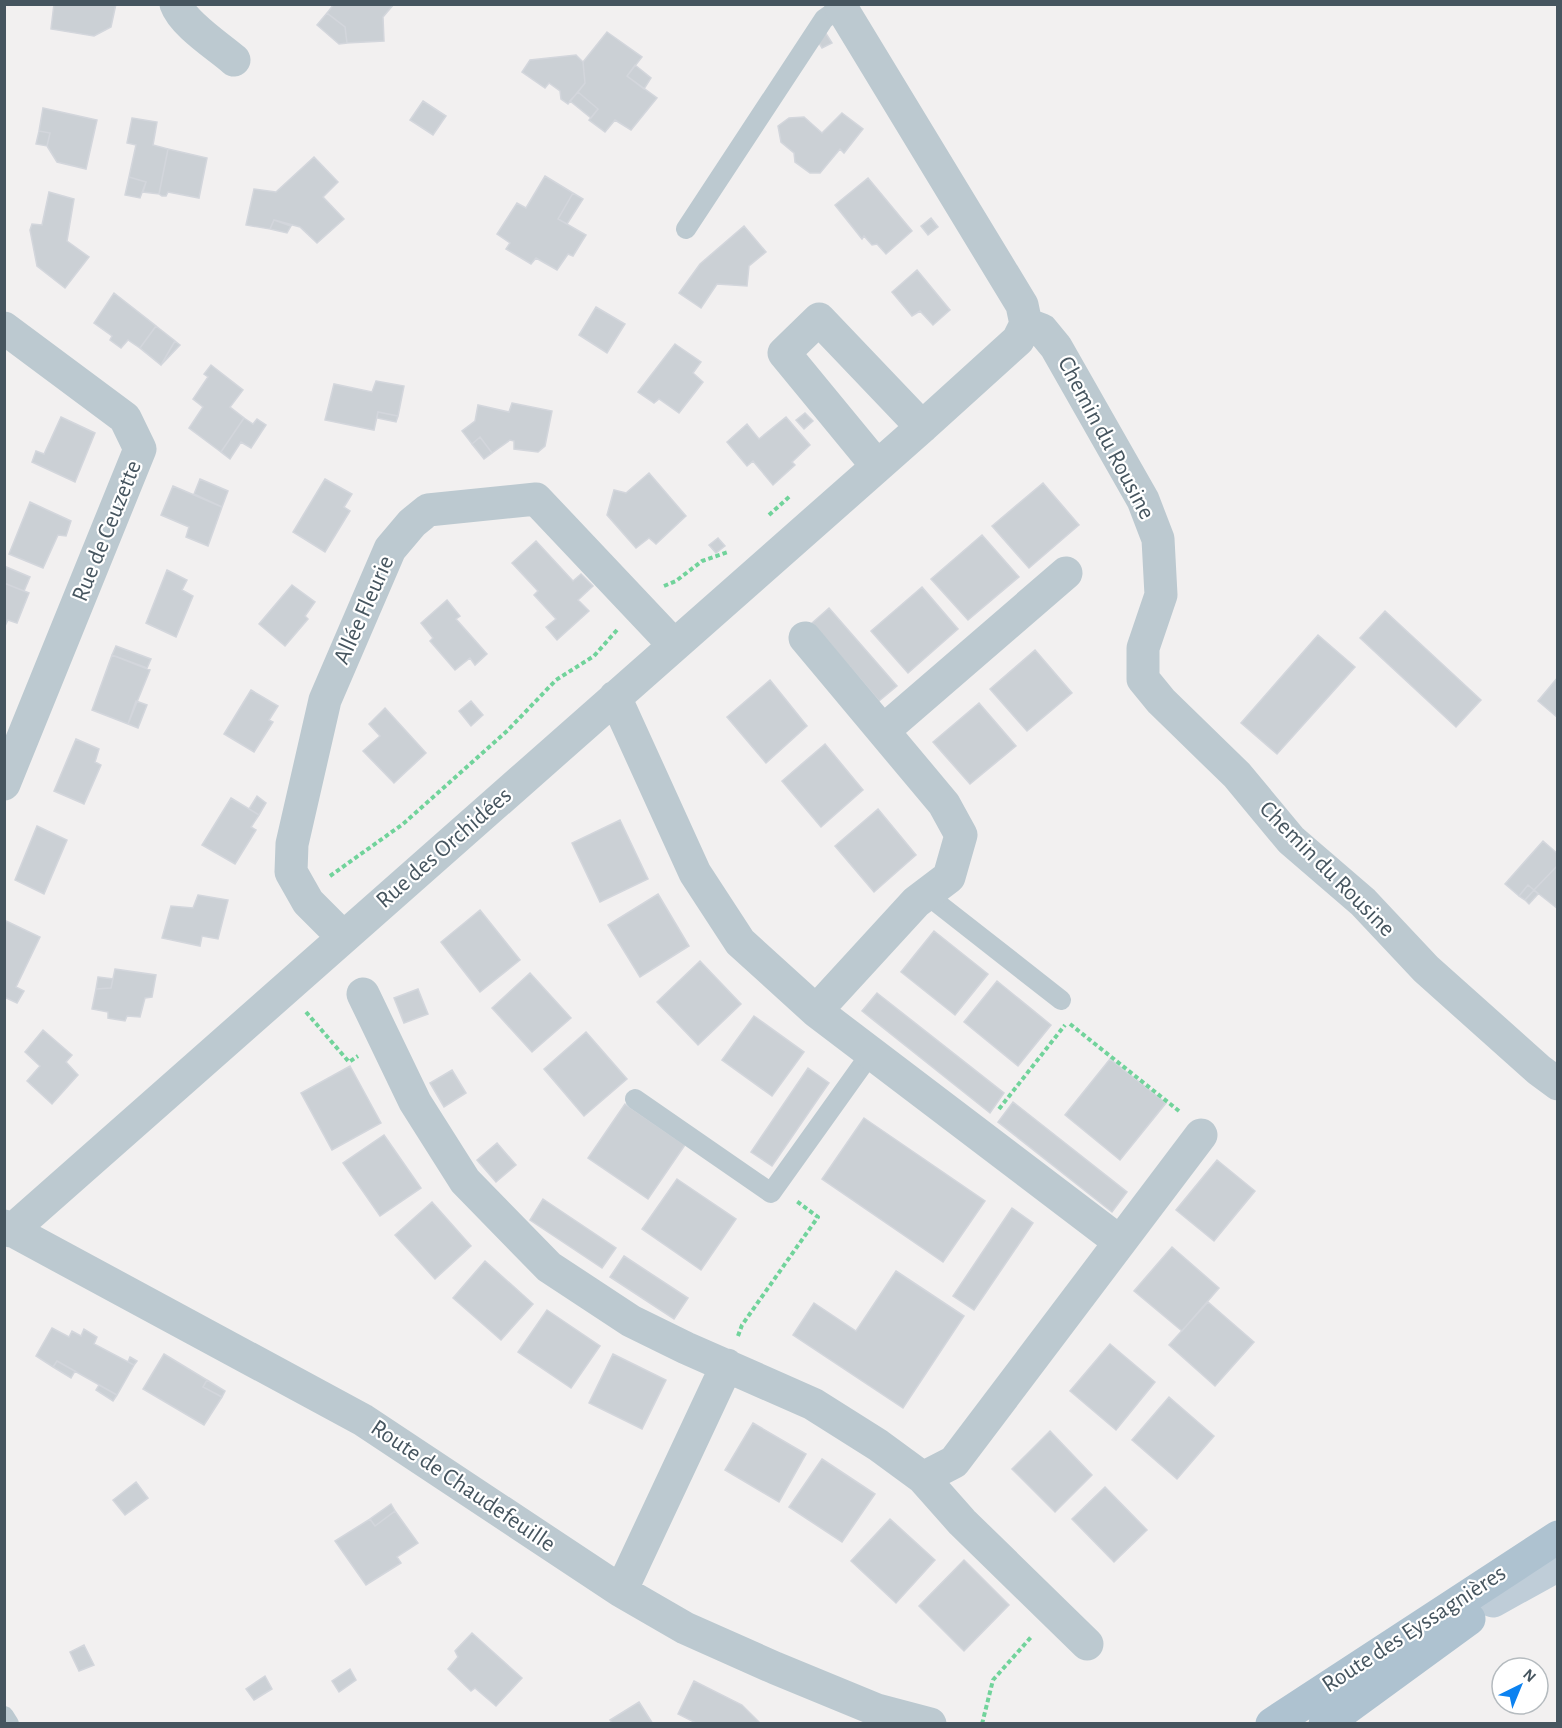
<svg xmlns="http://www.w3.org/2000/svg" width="1562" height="1728" font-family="'Alegreya Sans',sans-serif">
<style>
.building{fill:#cbd0d5;stroke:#d3d6dc;stroke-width:1.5}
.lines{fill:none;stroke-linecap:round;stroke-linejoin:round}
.path{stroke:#71d39b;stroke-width:4;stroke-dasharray:4.5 3;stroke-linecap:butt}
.lane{stroke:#bcc9d0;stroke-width:20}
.street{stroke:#bcc9d0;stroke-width:33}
.secondary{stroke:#bfcdd8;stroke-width:33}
.primary{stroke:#aec2d0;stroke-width:33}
.labels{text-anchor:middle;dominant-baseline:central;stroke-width:4.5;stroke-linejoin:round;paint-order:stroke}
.street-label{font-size:24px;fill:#46555f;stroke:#fff}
</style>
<rect width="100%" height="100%" fill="#f2f0f0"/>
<path class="building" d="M54,4H116L111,27L94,36L51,29Z
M334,4H394L383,17L384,41L347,43L345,27L327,13Z
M327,13L345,27L347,43L339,44L317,25Z
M607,32L642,57L627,76L657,98L631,130L615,120L605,132L589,120L598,109L578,92L585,83L583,62Z
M825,32L832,43L822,48L816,38Z
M576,55L583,62L585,83L568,104L561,99L560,91L549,83L545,88L522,72L530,60Z
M635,65L651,78L644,89L627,76Z
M578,92L598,109L591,118L570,101Z
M423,101L446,116L433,135L410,120Z
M43,108L97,120L86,169L57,162L47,146L50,133L39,131Z
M842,113L863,129L844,153L840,149L820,173H810L795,162L794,153L781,142L778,126L789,118L804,117L822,133Z
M132,118L157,122L153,145L168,149L159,194L143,192L146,182L129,177L136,145L127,143Z
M39,131L50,133L47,146L36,144Z
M168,149L207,158L199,198L168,192L166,196H162L159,194Z
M314,157L338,182L323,197L344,219L317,243L300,227L274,220L270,229L246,225L254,189L276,192Z
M545,176L573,193L558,219L586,235L573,256L568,254L557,270L536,258L531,264L506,249L510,243L497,234L517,203L526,208Z
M129,177L146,182L140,198L125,195Z
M868,178L912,231L886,254L877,244L872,245L864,236L862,239L835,205Z
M49,192L74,199L67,241L89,257L65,288L37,266L30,230L32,224L42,225Z
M573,193L583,199L567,224L558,219Z
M931,218L938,227L928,235L921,226Z
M274,220L291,226L287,233L270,229Z
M744,226L766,252L749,266L747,286L717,284L701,308L679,293L700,264Z
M917,270L950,310L933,325L920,311L912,316L892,292Z
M114,293L156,326L140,348L128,340L121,348L110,340L112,336L94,323Z
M596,307L625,324L607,353L579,335Z
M156,326L175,341L161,365L140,348Z
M175,341L180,345L161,365Z
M675,344L701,362L693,373L703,382L679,413L659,399L654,403L638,392Z
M211,365L243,390L230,407L244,418L221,452L189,428L203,407L193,399L208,377L204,374Z
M376,381L404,386L398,416L378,412L374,430L325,420L334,384L372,392Z
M512,403L552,411L545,446L538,452L514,449V441L510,440L492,453L480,437L472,444L462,431L475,421L478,405L509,412Z
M378,412L398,416L396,422L377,418Z
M805,413L813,421L804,429L796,420Z
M61,417L95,433L75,482L32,462L36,451L44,454Z
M786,417L810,445L792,462L795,465L773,485L753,461L747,466L727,442L747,424L759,439Z
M244,418L253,424L257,419L266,425L251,448L241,442L230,459L221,452Z
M480,437L492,453L484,459L472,444Z
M649,473L686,516L656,544L649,538L636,548L607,515L614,490L626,493Z
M200,479L228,491L222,507L194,494Z
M325,479L352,494L344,507L350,511L325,552L293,532Z
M1043,483L1079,525L1029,568L992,526Z
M173,486L222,507L208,546L186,537L189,527L161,515Z
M30,502L71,521L66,536L58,535L43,568L9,554Z
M982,535L1019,577L968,620L931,579Z
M718,538L725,546L716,553L709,545Z
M536,541L573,581L581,574L593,586L578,600L589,611L557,640L546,627L556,619L534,595L538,591L512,563Z
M4,566L30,577L24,591L4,583Z
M167,570L187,580L182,590L193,596L176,637L146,623Z
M4,583L29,593L17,623L8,620L4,628Z
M292,585L315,602L305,616L308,619L285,646L259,624Z
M922,587L958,629L908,673L871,631Z
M447,600L460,616L456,619L487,654L475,665L470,658L455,670L430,641L433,638L421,623Z
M829,608L897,686L879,701L812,623Z
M1385,611L1481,700L1456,727L1360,638Z
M1318,635L1355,667L1277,754L1241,723Z
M116,646L151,659L147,668L112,655Z
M1035,650L1072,693L1027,731L990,689Z
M112,655L150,670L128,724L92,710Z
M1558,677V718L1538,701Z
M770,680L807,726L766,763L727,717Z
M251,690L278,706L269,720L273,722L254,752L224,734Z
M136,701L147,705L138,728L128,724Z
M471,701L483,715L471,726L459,711Z
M979,703L1016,746L970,784L933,742Z
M385,708L426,753L394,783L363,751L380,736L369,724Z
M76,739L99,749L95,762L101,765L84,804L54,791Z
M825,744L863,790L821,827L782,781Z
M257,796L266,803L259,815L249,809Z
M231,798L259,815L251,827L256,830L235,864L202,845Z
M878,809L916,855L874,892L835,846Z
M620,820L648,879L600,902L572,843Z
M37,826L67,840L44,894L15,880Z
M1543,841L1558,854V865L1534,890L1528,885L1519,896L1505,884Z
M1558,865V909L1534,890Z
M1528,885L1534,890L1525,900L1519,896Z
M1534,890L1538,894L1529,904L1525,900Z
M658,894L689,946L640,977L608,925Z
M198,895L228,900L218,939L202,936L200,946L162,938L171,906L193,908Z
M480,910L520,960L480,992L441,942Z
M4,920L40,937L16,987L24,991L17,1003L4,997Z
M934,931L988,974L955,1015L901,972Z
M700,961L741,1004L698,1045L657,1002Z
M115,969L156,975L152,997L145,998L140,1017L127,1016L125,1021L108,1018V1012L92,1009L96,989L111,988Z
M530,973L571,1018L532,1052L492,1008Z
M98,977L113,979L111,988L96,989Z
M997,981L1051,1025L1018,1066L964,1022Z
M418,989L428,1014L404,1023L394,998Z
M877,993L1004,1093L990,1113L862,1011Z
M754,1016L804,1052L772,1096L722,1060Z
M43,1030L72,1055L66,1062L78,1075L52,1104L27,1081L40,1066L25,1052Z
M586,1032L627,1079L584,1116L544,1069Z
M1110,1059L1166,1103L1120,1160L1065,1115Z
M350,1066L381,1123L332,1150L301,1093Z
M808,1068L829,1083L772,1166L751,1152Z
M452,1070L466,1093L444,1107L430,1083Z
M1013,1102L1127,1192L1112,1212L998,1122Z
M625,1104L685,1145L648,1199L588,1158Z
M864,1118L985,1201L943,1262L822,1179Z
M384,1135L421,1188L380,1216L343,1163Z
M497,1143L516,1165L496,1182L477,1160Z
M1217,1160L1255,1191L1214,1241L1176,1210Z
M677,1179L736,1219L701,1270L642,1229Z
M543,1199L616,1248L602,1268L530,1220Z
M432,1202L471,1246L435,1279L395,1235Z
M1012,1208L1033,1223L974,1310L953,1296Z
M1172,1247L1219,1288L1182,1331L1134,1291Z
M624,1256L688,1298L674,1319L610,1277Z
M485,1261L533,1304L501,1340L453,1298Z
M896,1271L964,1316L903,1408L793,1335L814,1303L856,1331Z
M1208,1302L1254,1342L1215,1386L1169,1345Z
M547,1310L600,1346L571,1388L518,1352Z
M52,1328L69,1337L72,1331L81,1336L84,1329L97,1337L94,1344L134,1365L117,1395L57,1361L53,1367L36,1356Z
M1110,1344L1155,1382L1116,1430L1070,1391Z
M164,1354L207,1380L203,1387L222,1397L204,1425L143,1389Z
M613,1354L666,1380L642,1429L589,1403Z
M130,1357L137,1361L134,1365L128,1362Z
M57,1361L75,1371L71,1378L53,1367Z
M207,1380L225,1391L222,1397L203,1387Z
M99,1385L117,1395L113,1401L96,1390Z
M1169,1397L1214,1436L1177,1479L1132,1440Z
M753,1423L806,1454L779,1502L725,1470Z
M1050,1431L1092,1475L1055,1512L1012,1469Z
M822,1459L875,1494L842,1542L789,1507Z
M136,1482L148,1498L125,1515L113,1500Z
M1105,1487L1147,1530L1114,1562L1072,1519Z
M391,1504L395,1511L375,1526L370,1519Z
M395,1511L418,1543L397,1557L401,1563L366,1585L335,1541L370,1519L375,1526Z
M890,1519L935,1560L896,1603L851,1561Z
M964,1560L1009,1605L964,1651L919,1606Z
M472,1633L522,1678L496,1706L475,1688L471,1691L448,1669L458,1657L455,1651Z
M84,1645L94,1665L79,1671L70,1652Z
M350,1669L356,1680L339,1692L332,1681Z
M265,1676L272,1689L254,1700L246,1689Z
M694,1681L742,1705L761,1724H698L678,1714Z
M639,1702L653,1724H613L610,1720Z"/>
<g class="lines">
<path class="path" d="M769,515L790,496
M664,586L676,581L702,561L728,552
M330,876L403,824L507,731L556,680L594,656L617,630
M306,1012L349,1062L358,1056
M1070,1024L1179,1111
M999,1109L1065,1025
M738,1336L742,1325L818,1217L795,1200
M982,1724L993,1680L1032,1636"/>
<path class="lane" d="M686,229L824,19L841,7
M927,895L1061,1000
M635,1099L771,1193L871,1053
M4,1716L9,1724"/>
<path class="street" d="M176,4C183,24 218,46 234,60
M841,4V7L1022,305L1026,324
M1026,324L1042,330L1056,347L1143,500L1158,539L1161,595L1143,648V679L1161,701L1237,775L1291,840L1363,902L1426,969L1539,1070L1558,1084
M4,328L125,418L140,449L4,784
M877,466L784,353L819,319L922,427
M805,638L944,804L961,835L949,877L916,902L816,1011
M615,697L695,873L740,942L816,1011L1120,1242
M883,731L1066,573
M343,937L308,902L291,872L292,844L325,700L390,549L412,523L428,510L536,499L674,645
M363,994L415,1102L465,1181L549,1267L631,1321L686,1348L813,1404L878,1445L923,1478L962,1522L1087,1644
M4,1226L363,1420L621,1591L685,1628L775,1668L877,1710L930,1724
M11,1231L922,427L1018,340L1026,324
M923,1478L954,1462L1201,1135
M621,1591L727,1365"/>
<path class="secondary" d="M1493,1601L1558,1565"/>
<path class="primary" d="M1272,1724L1558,1537
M1325,1724L1469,1619"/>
</g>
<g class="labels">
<g class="street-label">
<text transform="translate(1106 438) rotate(62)">Chemin du Rousine</text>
<text transform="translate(107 531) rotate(-68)">Rue de Ceuzette</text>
<text transform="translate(364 610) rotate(-66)">Allée Fleurie</text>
<text transform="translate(444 848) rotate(-41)">Rue des Orchidées</text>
<text transform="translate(1327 869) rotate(45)">Chemin du Rousine</text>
<text transform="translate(463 1486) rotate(34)">Route de Chaudefeuille</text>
<text transform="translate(1414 1629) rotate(-33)">Route des Eyssagnières</text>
</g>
</g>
<rect width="1562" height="1728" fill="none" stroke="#46555f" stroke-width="12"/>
<g transform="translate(1520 1686) rotate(43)"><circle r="28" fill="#ffffff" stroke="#b5bbbf" stroke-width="1.5"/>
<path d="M0-4.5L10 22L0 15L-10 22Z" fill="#0c82f0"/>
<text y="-9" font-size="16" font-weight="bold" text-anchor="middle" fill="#46555f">N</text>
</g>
</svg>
